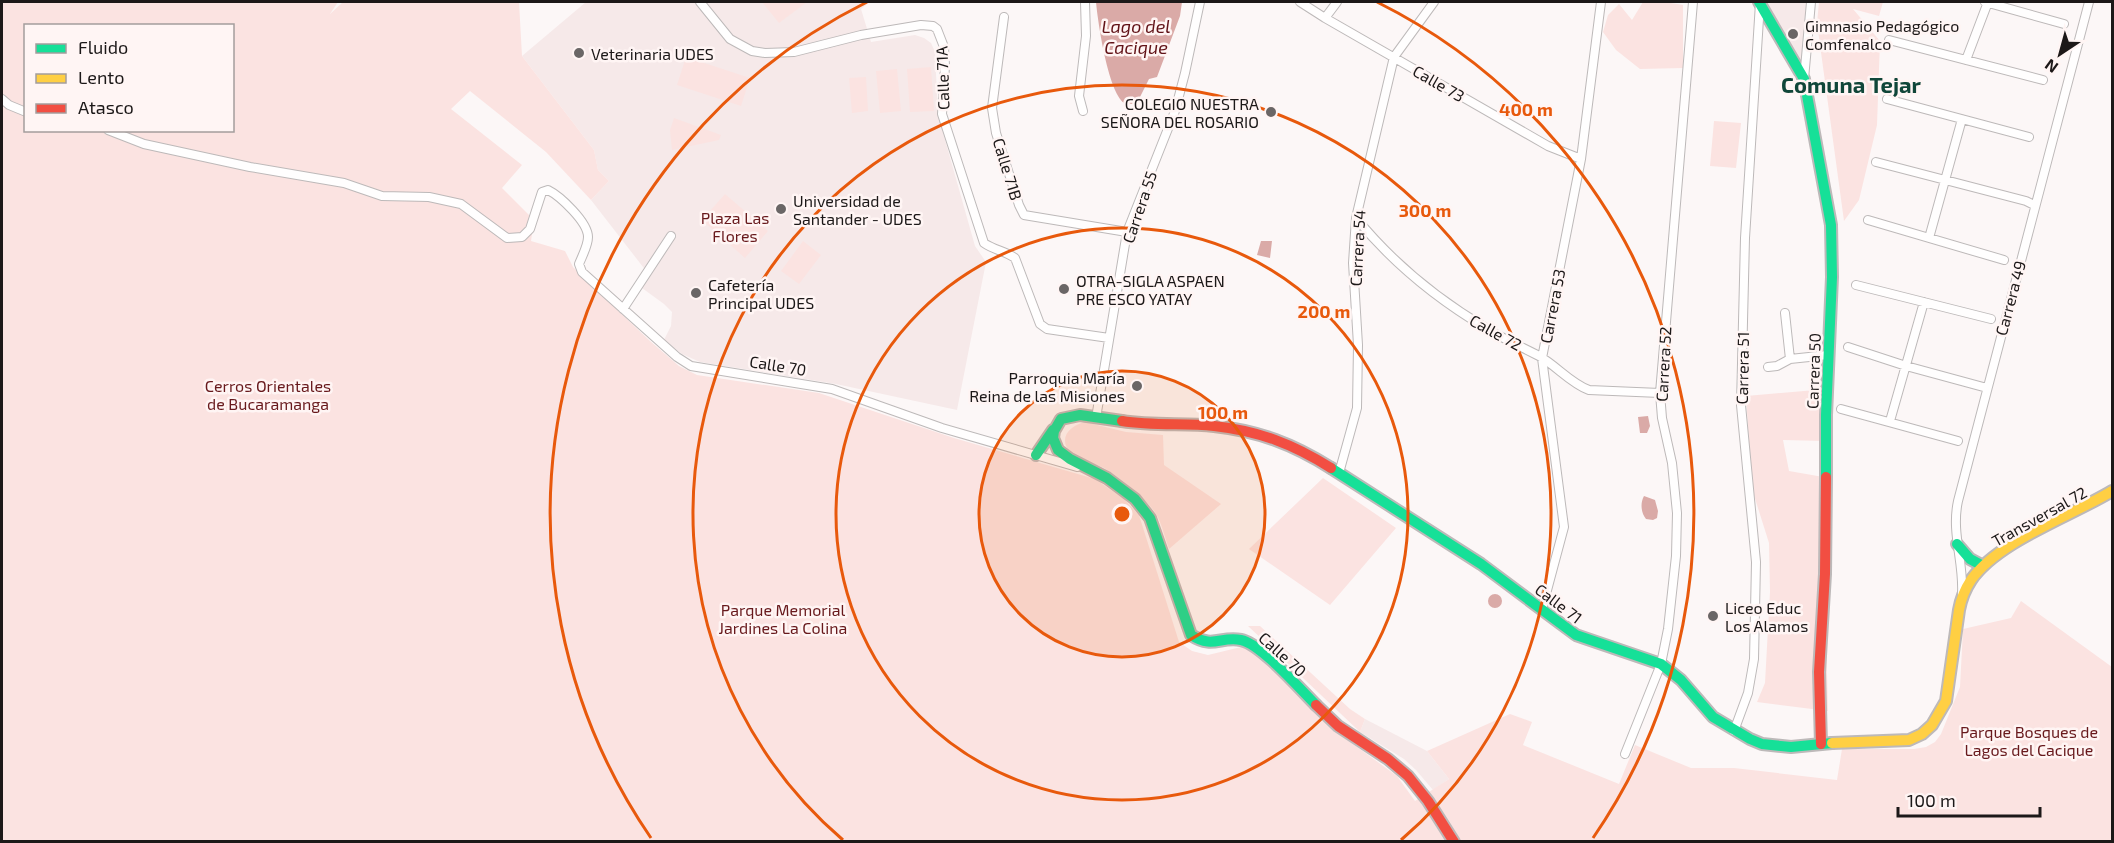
<svg xmlns="http://www.w3.org/2000/svg" width="2114" height="843" font-family="'Exo 2',sans-serif">
<style>
.built{fill:#f6e9e9}
.green{fill:#fbe3e1;fill-rule:evenodd}
.water{fill:#daaaa7}
.lines{fill:none;stroke-linecap:round;stroke-linejoin:round}
.street-casing{stroke:#bdb9b9;stroke-width:10}
.fast-casing{stroke:#bdb9b9;stroke-width:14}
.slow-casing{stroke:#bdb9b9;stroke-width:14}
.jam-casing{stroke:#bdb9b9;stroke-width:14}
.street{stroke:#fffefe;stroke-width:8}
.fast{stroke:#16e098;stroke-width:10}
.slow{stroke:#ffcf43;stroke-width:10}
.jam{stroke:#f24e42;stroke-width:10}
.ring{fill:none;stroke:#e8590c;stroke-width:3}
.poi-dot{fill:#6a6666;stroke:#fff5f4;stroke-width:2}
.labels{text-anchor:middle;dominant-baseline:central;stroke-width:5;stroke-linejoin:round;paint-order:stroke}
.poi-label{font-size:16px;fill:#1c1818;stroke:#fff5f4;text-anchor:start}
.street-label{font-size:16px;fill:#1c1818;stroke:#fff5f4}
.park-label{font-size:16px;fill:#68191c;stroke:#fff5f4}
.water-label{font-size:18px;font-style:italic;fill:#611217;stroke:#fff5f4}
.district-label{font-size:22px;font-weight:bold;fill:#104639;stroke:#fff5f4}
.centre{fill:#e8590c;stroke:#fff5f4;stroke-width:3}
.ring-label{font-size:18px;text-anchor:middle;font-weight:bold;fill:#e8590c;stroke:#fff5f4;stroke-width:5;stroke-linejoin:round;paint-order:stroke}
</style>
<rect width="100%" height="100%" fill="#fcf7f7"/>
<path class="built" d="M586,2H870L861,9L871,42L915,35L924,38L931,43L935,52L938,115L975,246L986,262L957,410L836,384L700,362L682,354L664,340L671,326L672,312L664,304L642,288L650,276L591,200L609,181L598,170L594,150L522,56Z
M1764,2H1806L1801,66Z
M1365,719L1427,751L1449,779L1433,790L1416,770L1404,759L1360,732Z"/>
<path class="green" d="M2,2H338L330,14L343,2H519L522,56L594,150L598,170L609,181L591,200L546,152L470,91L451,109L522,165L502,188L534,220L531,241L565,251L573,267L591,285L650,341L679,366L697,375L819,393L954,438L1095,479L1124,499L1139,515L1179,642L1192,651L1208,655L1241,647L1250,649L1266,662L1327,725L1397,776L1415,801L1449,779L1427,751L1510,714L1532,722L1523,745L1619,784L1635,745L1691,768H1734L1837,780L1842,749H1914L1926,747L1935,742L1941,734L1960,687L1963,629L2011,618L2021,601L2112,667V841L2,842ZM26,26H232V130H26Z
M762,2H807L779,23Z
M1643,2H1665L1683,5V68L1640,69L1616,50L1603,32L1608,15L1619,4L1632,20Z
M1819,2H1883L1879,16L1853,9L1880,41L1877,125L1859,200L1844,221L1817,23Z
M686,57L750,78L741,106L677,85Z
M931,67L934,111L910,112L907,69Z
M897,69L901,111L880,113L876,71Z
M866,77L868,111L852,113L849,78Z
M674,118L721,135L719,140L672,150L670,130Z
M1714,121L1741,123L1736,168L1710,166Z
M725,194L768,231L745,258L702,220Z
M803,241L821,255L799,284L781,271Z
M1827,389L1825,441L1783,440L1789,471L1829,478L1826,634L1828,711L1757,702L1765,683L1770,592L1769,543L1752,489L1746,396Z
M1085,422L1126,432L1163,435L1164,465L1221,504L1169,549C1165,538 1162,524 1156,514C1146,498 1120,478 1104,468C1093,462 1073,460 1067,448C1060,434 1073,425 1085,422Z
M1323,478L1396,528L1330,605L1249,549Z
M1248,626H1260L1350,709L1365,719L1360,732Z"/>
<path class="water" d="M1096,2H1182L1180,16L1157,77L1149,79L1140,97L1133,104L1124,103C1108,91 1098,23 1096,2Z
M1261,241H1272L1270,258L1257,255Z
M1648,416L1650,426L1647,433H1640L1638,417Z
M1644,496L1655,500L1658,511L1657,518L1653,520L1646,519C1641,513 1640,503 1644,496Z
M1488 601a7 7 0 1 1 14 0a7 7 0 1 1-14 0Z"/>
<g class="lines">
<defs>
<path id="street" d="M700,2L730,39L752,51L765,53L794,52L861,35L921,25L933,26L937,29L944,47L945,66L942,114L984,243C994,250 1005,251 1015,258L1040,324L1047,329L1109,338
M1300,2L1325,18L1548,146L1581,159
M1985,2L2064,24
M1004,17L992,108L996,133L1019,205L1024,215L1127,232
M1325,18L1337,2
M1889,40L2043,80
M1966,60L1988,2
M1804,79L1811,2
M2,99L9,105L26,112
M1887,99L2029,137
M1083,111L1079,96L1086,36L1085,2
M108,130L144,144L250,167L344,183L382,196L429,197L461,204L507,238L522,237L530,229L542,192L548,190C560,196 588,222 588,237C588,246 582,256 579,264L582,272L677,357L691,366L832,389L942,428L1077,467
M1876,162L2026,201L2034,205
M1356,218C1392,262 1437,299 1486,328C1503,339 1522,347 1539,356C1557,366 1570,383 1589,390L1660,393
M1868,220L2004,260
M1929,238L1962,119
M1856,285L1991,319
M623,309L671,236
M1785,313L1790,359
M1848,347L1906,366L1987,388
M1768,367L1777,366L1790,359L1828,355
M1841,409L1958,441
M1096,418L1127,232L1175,111L1185,73L1200,2
M1890,421L1924,302
M1339,473L1357,408L1358,345L1353,263L1356,218L1394,57L1434,2
M1962,594C1964,562 1951,533 1958,501L2089,2
M1542,609L1564,527L1542,358L1581,159L1601,2
M1734,731L1748,693L1754,659L1756,562L1741,405L1745,238L1760,3
M1625,754L1661,664L1668,629L1676,556L1677,513L1672,463L1662,418L1660,393L1693,2"/>
<path id="fast" d="M1759,2L1804,79L1831,225L1832,277L1826,415V477
M1122,421L1080,415L1061,419L1054,431L1053,438L1058,450L1070,459L1107,478L1135,499L1150,518L1191,635C1213,649 1220,636 1241,640C1261,644 1300,689 1316,705
M1036,455L1053,430
M1331,468L1481,564L1576,635L1661,664L1681,680L1713,717L1750,739L1762,744L1791,747L1832,743
M1957,544L1970,559L1983,566"/>
<path id="slow" d="M1832,743L1909,740L1922,734L1932,725L1946,701L1959,610C1961,599 1965,589 1971,580C1998,541 2071,516 2112,491"/>
<path id="jam" d="M1122,421C1153,426 1184,423 1214,426C1259,431 1293,444 1331,468
M1316,705L1338,726L1388,759L1408,776L1428,801L1454,842
M1821,744L1819,672L1825,574L1826,477"/>
</defs>
<use href="#street" class="street-casing"/>
<use href="#fast" class="fast-casing"/>
<use href="#slow" class="slow-casing"/>
<use href="#jam" class="jam-casing"/>
<use href="#street" class="street"/>
<use href="#fast" class="fast"/>
<use href="#slow" class="slow"/>
<use href="#jam" class="jam"/>
</g>
<circle cx="1122" cy="514" r="143" fill="#e8590c" fill-opacity=".12"/>
<g class="ring">
<circle cx="1122" cy="514" r="143"/>
<circle cx="1122" cy="514" r="286"/>
<path d="M843 840A429 429 0 1 1 1401 840"/>
<path d="M651 838A572 572 0 0 1 867 2M1377 2A572 572 0 0 1 1593 838"/>
</g>
<g class="poi-dot">
<circle cx="1793" cy="34" r="6"/>
<circle cx="579" cy="53" r="6"/>
<circle cx="1271" cy="112" r="6"/>
<circle cx="781" cy="209" r="6"/>
<circle cx="1064" cy="289" r="6"/>
<circle cx="696" cy="293" r="6"/>
<circle cx="1137" cy="386" r="6"/>
<circle cx="1713" cy="616" r="6"/>
</g>
<g class="labels">
<g class="poi-label">
<text x="1805" y="25">Gimnasio Pedagógico<tspan x="1805" dy="18">Comfenalco</tspan></text>
<text x="591" y="53">Veterinaria UDES</text>
<text x="1259" y="103" text-anchor="end">COLEGIO NUESTRA<tspan x="1259" dy="18">SEÑORA DEL ROSARIO</tspan></text>
<text x="793" y="200">Universidad de<tspan x="793" dy="18">Santander - UDES</tspan></text>
<text x="1076" y="280">OTRA-SIGLA ASPAEN<tspan x="1076" dy="18">PRE ESCO YATAY</tspan></text>
<text x="708" y="284">Cafetería<tspan x="708" dy="18">Principal UDES</tspan></text>
<text x="1125" y="377" text-anchor="end">Parroquia María<tspan x="1125" dy="18">Reina de las Misiones</tspan></text>
<text x="1725" y="607">Liceo Educ<tspan x="1725" dy="18">Los Alamos</tspan></text>
</g>
<g class="street-label">
<text transform="translate(942 78) rotate(-92)">Calle 71A</text>
<text transform="translate(1439 83) rotate(30)">Calle 73</text>
<text transform="translate(1008 169) rotate(73)">Calle 71B</text>
<text transform="translate(1139 207) rotate(-71)">Carrera 55</text>
<text transform="translate(1357 248) rotate(-87)">Carrera 54</text>
<text transform="translate(2010 298) rotate(-75)">Carrera 49</text>
<text transform="translate(1552 306) rotate(-79)">Carrera 53</text>
<text transform="translate(1496 332) rotate(29)">Calle 72</text>
<text transform="translate(1663 364) rotate(-87)">Carrera 52</text>
<text transform="translate(778 365) rotate(9)">Calle 70</text>
<text transform="translate(1742 368) rotate(-89)">Carrera 51</text>
<text transform="translate(1813 371) rotate(-88)">Carrera 50</text>
<text transform="translate(2039 516) rotate(-29)">Transversal 72</text>
<text transform="translate(1559 603) rotate(37)">Calle 71</text>
<text transform="translate(1283 654) rotate(42)">Calle 70</text>
</g>
<g class="park-label">
<text x="735" y="217">Plaza Las<tspan x="735" dy="18">Flores</tspan></text>
<text x="268" y="385">Cerros Orientales<tspan x="268" dy="18">de Bucaramanga</tspan></text>
<text x="783" y="609">Parque Memorial<tspan x="783" dy="18">Jardines La Colina</tspan></text>
<text x="2029" y="731">Parque Bosques de<tspan x="2029" dy="18">Lagos del Cacique</tspan></text>
</g>
<g class="water-label">
<text x="1136" y="26">Lago del<tspan x="1136" dy="21">Cacique</tspan></text>
</g>
<g class="district-label">
<text x="1851" y="84">Comuna Tejar</text>
</g>
</g>
<circle cx="1122" cy="514" r="9" class="centre"/>
<g class="ring-label">
<text x="1526" y="116">400 m</text>
<text x="1425" y="217">300 m</text>
<text x="1324" y="318">200 m</text>
<text x="1223" y="419">100 m</text>
</g>
<rect width="2114" height="843" fill="none" stroke="#1c1818" stroke-width="6"/>
<rect x="24" y="24" width="210" height="108" fill="#fff5f4" stroke="#a49d9c" stroke-width="1.5"/>
<rect x="36" y="44" width="30" height="9" fill="#16e098" stroke="#a49d9c" stroke-width="1.5"/>
<text x="78" y="54" font-size="18" fill="#1c1818">Fluido</text>
<rect x="36" y="74" width="30" height="9" fill="#ffcf43" stroke="#a49d9c" stroke-width="1.5"/>
<text x="78" y="84" font-size="18" fill="#1c1818">Lento</text>
<rect x="36" y="104" width="30" height="9" fill="#f24e42" stroke="#a49d9c" stroke-width="1.5"/>
<text x="78" y="114" font-size="18" fill="#1c1818">Atasco</text>
<g transform="translate(2060 54) rotate(216)" stroke="#fff5f4" stroke-width="4.5" paint-order="stroke">
<path d="M0-4.5L10 22L0 15L-10 22Z" fill="#1c1818"/>
<text y="-9" font-size="16" font-weight="bold" text-anchor="middle" fill="#1c1818">N</text>
</g>
<path d="M1898 807v9h142v-9" fill="none" stroke="#1c1818" stroke-width="3"/>
<text x="1907" y="807" font-size="18" fill="#1c1818" stroke="#fff5f4" stroke-width="4.5" paint-order="stroke">100 m</text>
</svg>
